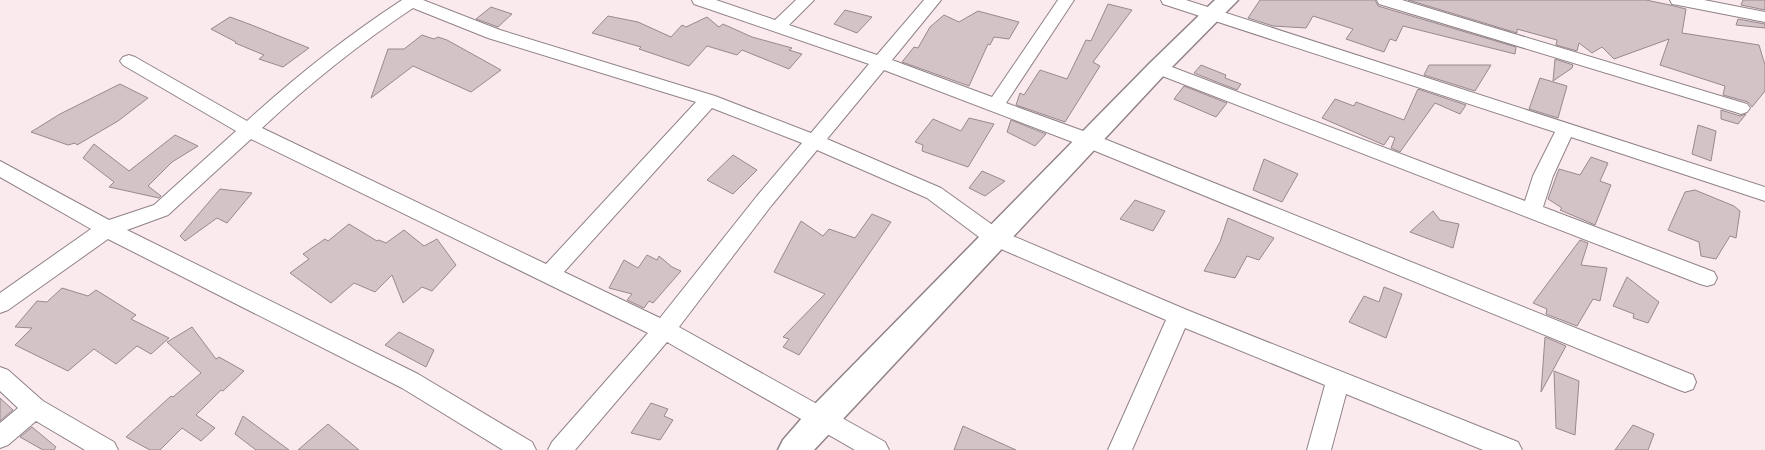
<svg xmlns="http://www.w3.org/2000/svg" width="1765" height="450" font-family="Rubik,sans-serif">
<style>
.building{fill:#d3c3c7;stroke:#97898d}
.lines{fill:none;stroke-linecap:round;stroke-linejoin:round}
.minor-casing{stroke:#908286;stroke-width:2}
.tertiary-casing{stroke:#908286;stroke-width:3}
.minor{fill:#fff;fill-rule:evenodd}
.tertiary{fill:#fff;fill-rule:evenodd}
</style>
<rect width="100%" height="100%" fill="#faeaee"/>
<path class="building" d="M1260,0H1375L1378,6L1516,47L1515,54L1403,26L1396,41L1390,39L1384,52L1346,39L1353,29L1313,16L1306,28L1273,26L1248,18Z
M1408,0H1646L1670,5L1686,9L1682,33L1759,45L1765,65V91L1752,107L1748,102L1723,95L1725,86L1660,65L1669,39L1614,59L1602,47L1592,53L1579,43L1577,51L1556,45L1557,40L1517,29V33Z
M1743,0H1765V10L1741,5Z
M1108,4L1132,10L1093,62L1100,66L1065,122L1016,105L1020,93L1024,95L1040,70L1067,79L1086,40L1091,41Z
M491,7L512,14L498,27L476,19Z
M845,10L872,17L857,33L834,24Z
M978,11L1019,22L1009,39L994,37L990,45L988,44L969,86L902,62L914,47L918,48L930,27L944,15L959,22Z
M608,16L638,22L671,37L682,25L686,27L707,17L719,27L723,24L752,37L792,48L789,50L802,54L789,69L742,50L737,55L707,46L689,66L639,49L641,47L592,33Z
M230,17L249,24L309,48L283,67L259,59L264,55L235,43L236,42L211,29Z
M1738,19L1765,24V28L1736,25Z
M422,35L434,39L438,37L447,40L501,70L471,92L413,66L371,98L388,49H404Z
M1555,59L1573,65L1572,68L1553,81Z
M1201,65L1226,75L1225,78L1241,84L1237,90L1194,73Z
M1429,65H1491L1475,91L1424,75Z
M1540,78L1567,86L1558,118L1529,109Z
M120,84L148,98L118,121L77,145L75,143L68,145L31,132L60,114Z
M1184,86L1227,103L1216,117L1174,99Z
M1418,89L1466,105L1460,114L1435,103L1400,152L1391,148L1395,138L1390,136L1384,145L1322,118L1335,99L1354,106L1356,102L1404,120Z
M1721,110L1740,116L1746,114L1738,124L1721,119Z
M969,118L994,124L968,167L922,151L923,145L915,142L933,119L961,131Z
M1011,120L1046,134L1035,146L1007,132Z
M1698,125L1716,131L1711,161L1692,154Z
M175,135L198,146L172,162L148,186L161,196L159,198L109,187L114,182L83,158L94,144L129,171Z
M733,155L757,170L733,194L707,180Z
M1591,157L1608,163L1600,181L1611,185L1595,225L1560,210L1562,208L1548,199L1559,169L1580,175Z
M1264,159L1298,174L1282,202L1253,190Z
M982,171L1005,181L985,196L969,188Z
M220,189L252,193L227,223L217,218L185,241L180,236Z
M1695,190L1734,206L1740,211L1736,238L1730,236L1716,259L1701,256L1699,242L1668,230L1685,192Z
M1135,200L1165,211L1153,231L1120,219Z
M1433,211L1440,220L1459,224L1453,248L1410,232Z
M872,214L891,222L799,355L783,347L789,339L783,337L825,294L774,272L801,221L823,236L829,229L855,238Z
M1228,218L1274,238L1259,260L1247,256L1235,278L1204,271L1220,242Z
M349,224L377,241L379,240L386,243L404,230L424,246L437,239L456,265L432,291L422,287L403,303L392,275L375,292L354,283L331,303L290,273L309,259L303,254L325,239L328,241Z
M1580,240L1588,243L1581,265L1607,268L1600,301L1593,299L1577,326L1546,314L1547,309L1533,303Z
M647,255L657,260L659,256L672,267L681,271L653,303L649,301L644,308L627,300L632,294L609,288L624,260L638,268Z
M1627,277L1659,302L1648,323L1633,318L1634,314L1613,306Z
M1384,287L1402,294L1386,338L1349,322L1364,296L1379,302Z
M62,288L88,296L96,290L136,315L131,319L169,338L151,354L137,346L116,364L94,349L68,371L15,345L32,328L15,327L37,301L47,302Z
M192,327L216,359L219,357L244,371L223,391L221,390L196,415L215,428L201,441L182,428L160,450H150L126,437L171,396L173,397L201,373L167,342Z
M399,332L434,350L426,367L385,345Z
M1545,337L1566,346L1541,392Z
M1554,371L1579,381L1575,435L1556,428Z
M0,398L13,410L0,421Z
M651,403L668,409L664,416L673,420L660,440L631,433Z
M243,416L289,450H256L235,434Z
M328,424L359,450H298Z
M1633,425L1654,434L1648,450H1615Z
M963,426L1016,450H954Z
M32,427L56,447L54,450H43L20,437Z"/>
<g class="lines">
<defs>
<path id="minor" d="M402,0H423L500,30L715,96L811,133L869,64L694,4L692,0H716L775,20L796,0H814L789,25L877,55L924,0H941L892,60L992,97L1058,0H1074L1006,103L1097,136L1693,375L1696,382L1693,389L1685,392L1677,389L1083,146L884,70L827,139L941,188L1001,231L1187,310L1518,442L1522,450H1483L1346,394L1331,450H1307L1325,385L1185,328L1132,450H1108L1166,320L987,243L927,198L817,150L771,206L679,327L885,442L889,450H855L667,342L575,450H548L552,442L648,333L251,139L168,215L127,230L418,374L532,442L536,450H503L402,388L108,239L8,310L0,313V293L91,229L0,177V161L109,220L154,205L236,131L123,65L120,61L123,57L129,55L135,57L247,121C296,76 347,36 402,0ZM413,8L488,38L696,102L546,264L262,128C309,84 359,44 413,8ZM712,108L802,143L757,196L660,318L564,272Z
M1161,0H1186L1765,187V201L1571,137L1553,176L1543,207L1714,272L1717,278L1714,284L1707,286L1700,284L1152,72L1149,68L1152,64L1158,62L1164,64L1525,201L1533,176L1555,132L1163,4Z
M1377,0H1402L1747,104L1750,108L1747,112L1741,114L1735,112L1379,4Z
M1670,0H1704L1765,12V22L1678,5L1672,4Z
M0,367L8,370L43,401L114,442L118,450H85L36,421L8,445L0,448V423L18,408L0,391Z"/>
<path id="tertiary" d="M1215,0H1238L1166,73L814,450H778L783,440L809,410L1150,63Z"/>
</defs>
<use href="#minor" class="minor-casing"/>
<use href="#tertiary" class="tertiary-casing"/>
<use href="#minor" class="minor"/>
<use href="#tertiary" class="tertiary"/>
</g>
</svg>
